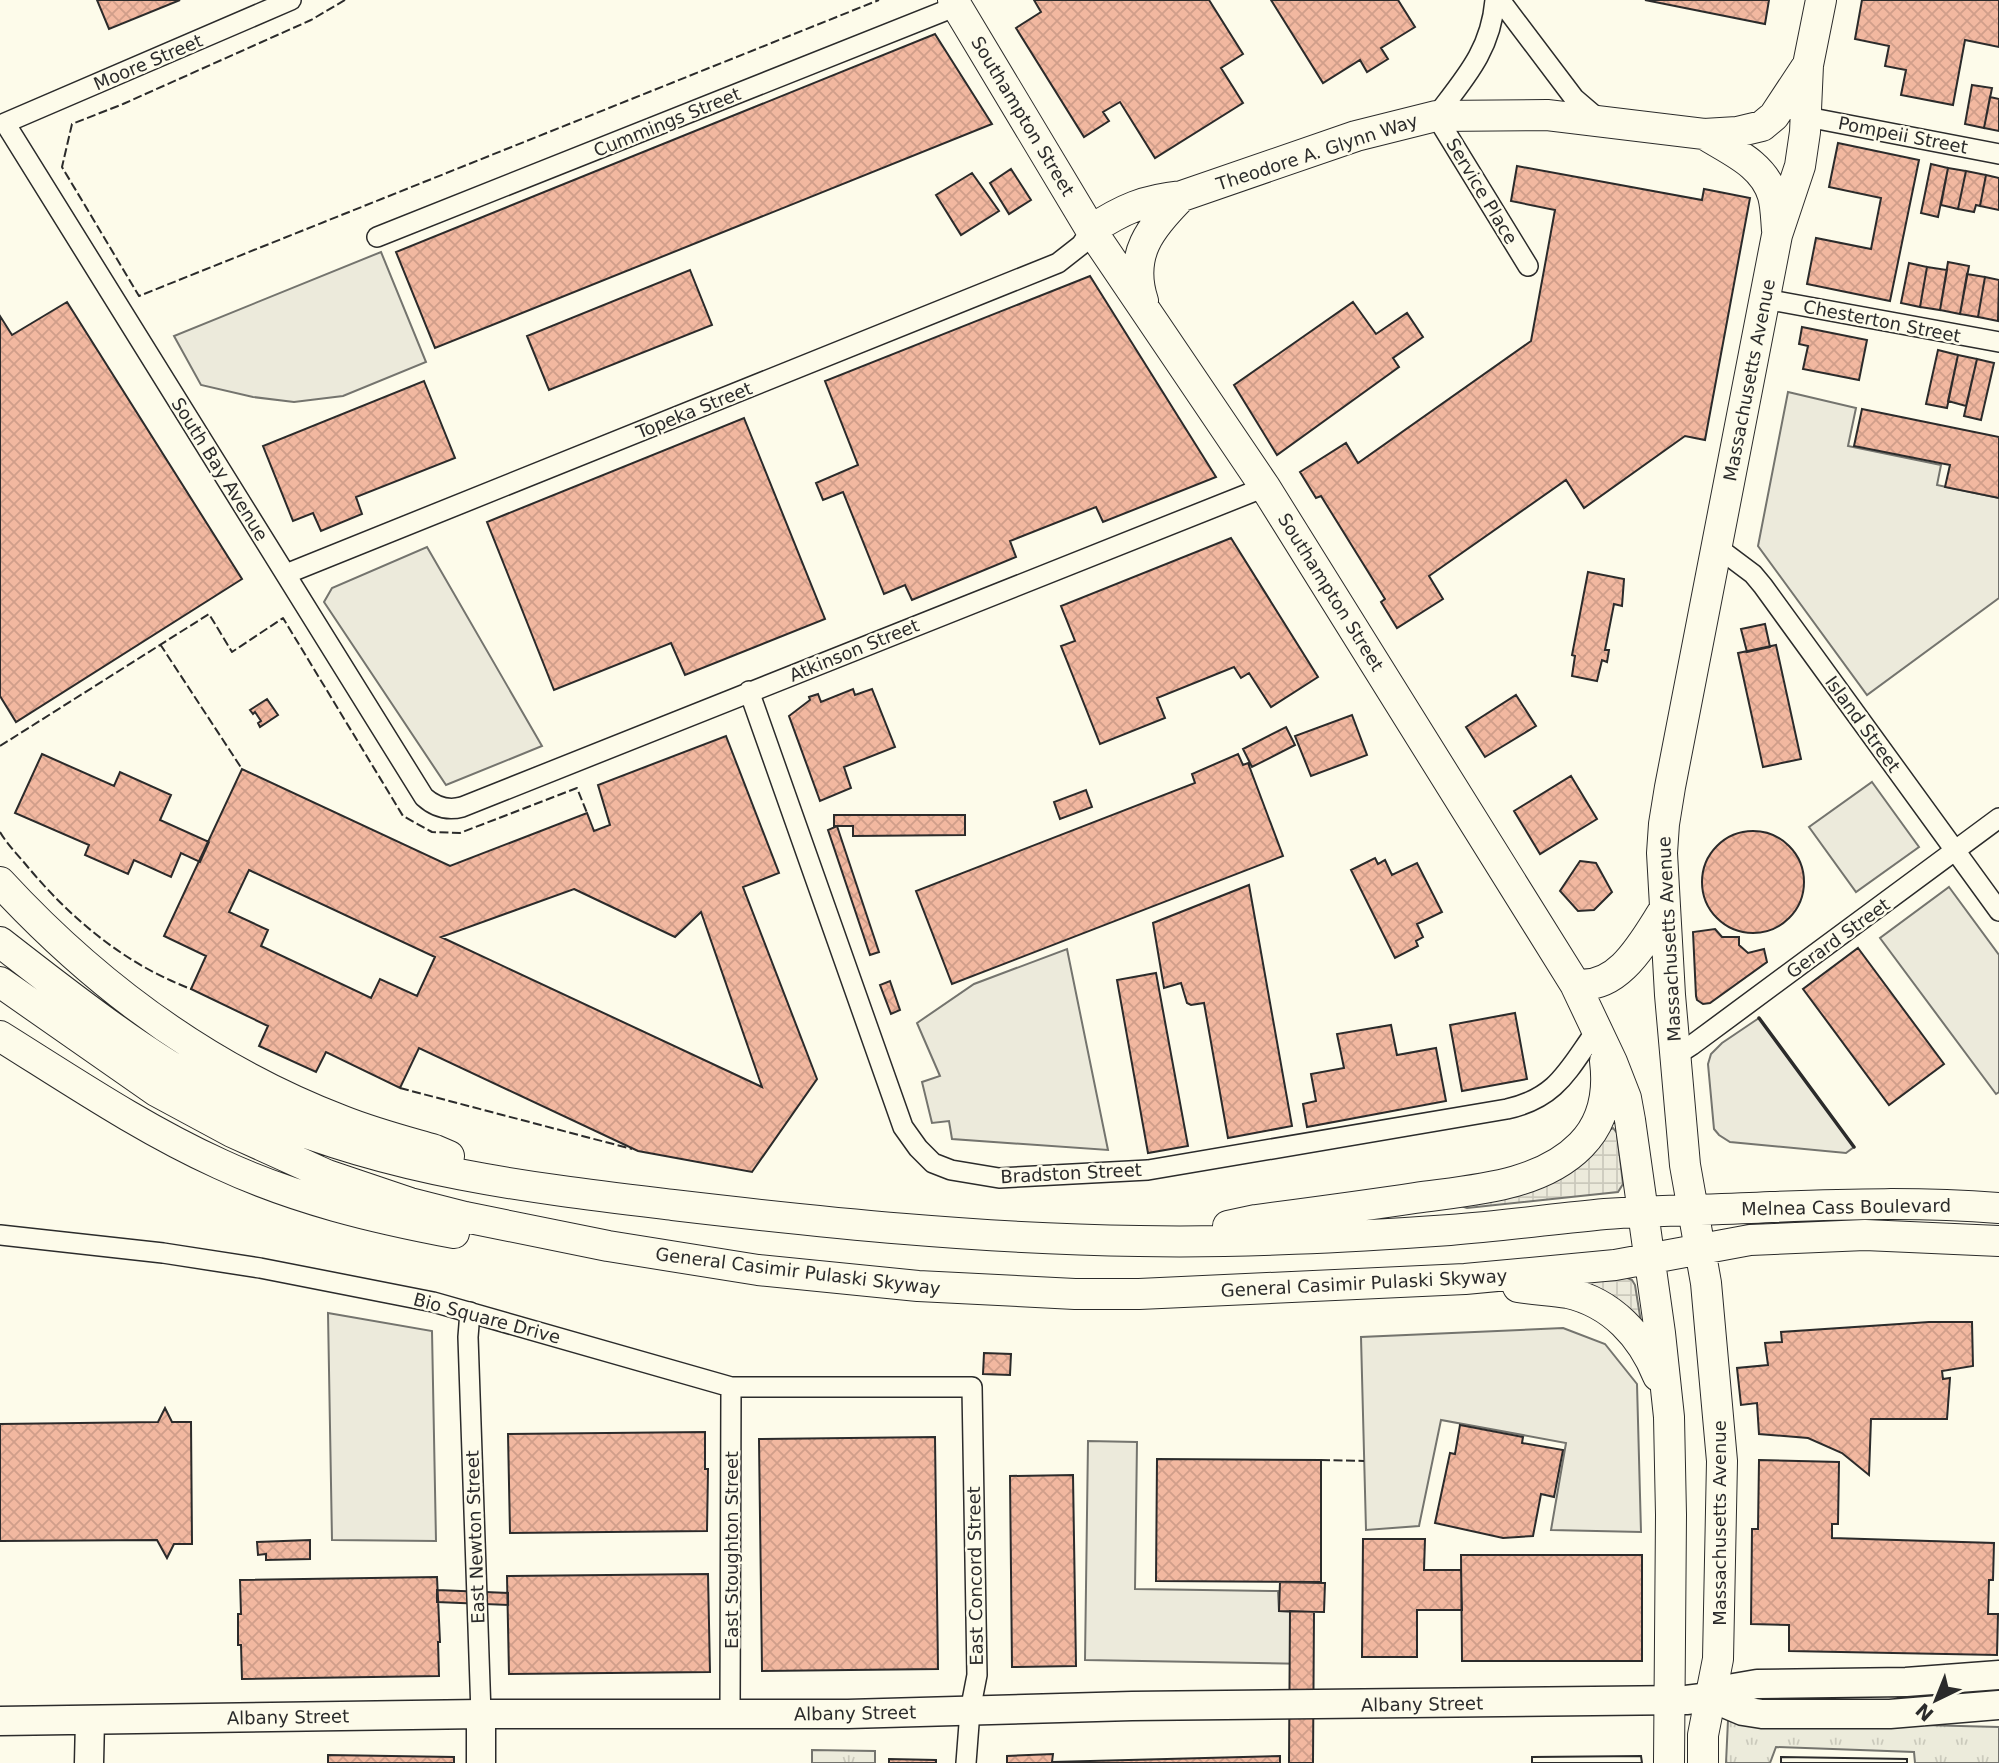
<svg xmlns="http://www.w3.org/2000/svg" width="1999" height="1763" font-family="'DejaVu Sans',sans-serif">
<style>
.grass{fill:url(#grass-tufts);stroke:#74746e;stroke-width:2}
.parking{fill:#eceadb;stroke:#74746e;stroke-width:2}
.plaza{fill:url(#plaza-grid);stroke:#74746e;stroke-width:2}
.building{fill:url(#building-cross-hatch);stroke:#2b2b2b;stroke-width:2;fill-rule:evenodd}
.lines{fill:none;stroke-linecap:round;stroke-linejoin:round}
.minor-casing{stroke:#2b2b2b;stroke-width:22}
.secondary-casing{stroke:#2b2b2b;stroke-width:31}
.primary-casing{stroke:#2b2b2b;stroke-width:32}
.minor{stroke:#fdfbea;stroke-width:19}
.secondary{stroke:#fdfbea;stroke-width:28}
.primary{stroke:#fdfbea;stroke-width:30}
.fence{stroke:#2b2b2b;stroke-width:2;stroke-dasharray:9 3.5;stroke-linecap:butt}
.wall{stroke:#2b2b2b;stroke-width:3.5}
.labels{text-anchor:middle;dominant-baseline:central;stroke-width:5;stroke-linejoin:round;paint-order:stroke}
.street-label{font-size:18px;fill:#2b2b2b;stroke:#fdfbea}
</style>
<defs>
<pattern id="grass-tufts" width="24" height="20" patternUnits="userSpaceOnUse" patternTransform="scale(1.75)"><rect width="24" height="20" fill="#ecebdb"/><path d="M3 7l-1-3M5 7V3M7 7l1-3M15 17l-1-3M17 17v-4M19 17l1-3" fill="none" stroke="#cbcabc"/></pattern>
<pattern id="plaza-grid" width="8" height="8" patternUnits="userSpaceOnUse" patternTransform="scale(1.75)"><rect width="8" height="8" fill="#eceadb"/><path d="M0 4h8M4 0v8" fill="none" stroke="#cbc9bc"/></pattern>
<pattern id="building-cross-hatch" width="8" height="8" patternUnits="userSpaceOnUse" patternTransform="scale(1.75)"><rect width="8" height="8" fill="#f2b8a0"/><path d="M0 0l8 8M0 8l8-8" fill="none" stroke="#d09e8a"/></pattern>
</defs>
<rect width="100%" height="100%" fill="#fdfbea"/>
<path class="grass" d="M1728,1720L1999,1727V1763H1915L1914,1752L1776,1747L1770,1763H1726Z
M812,1750L875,1751V1763H812Z"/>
<path class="parking" d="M381,252L426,362L343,396L294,402L253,397L201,385L174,336Z
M1788,392L1856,408L1848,446L1941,465L1937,485L1999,498V598L1867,695L1758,546Z
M427,547L542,746L446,785L324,602L332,588Z
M1872,782L1919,847L1856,892L1809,827Z
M1949,887L1999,955V1092L1996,1094L1880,938Z
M1067,949L1108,1150L952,1139L949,1121L932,1123L922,1082L940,1076L917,1023L974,984Z
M1759,1018L1854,1147L1846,1153L1730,1142L1719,1135L1714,1129L1708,1064L1711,1054L1722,1043Z
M328,1313L432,1331L436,1541L332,1540Z
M1563,1328L1605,1344L1637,1384L1641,1532L1551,1530L1566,1443L1441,1420L1419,1526L1366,1530L1361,1337Z
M1088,1441L1137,1442L1135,1589L1278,1591L1279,1611L1310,1613V1664L1085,1660Z"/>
<path class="plaza" d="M1613,1128L1617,1133L1623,1184L1618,1192L1467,1208L1461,1206Z
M1625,1277L1632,1280L1635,1285L1641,1322L1579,1282Z"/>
<path class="building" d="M97,0H180L109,29Z
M1034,0H1209L1243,54L1221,68L1243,103L1155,158L1120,102L1103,112L1109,121L1084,137L1016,28L1041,12Z
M1271,0H1398L1415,27L1381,48L1388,59L1367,72L1360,60L1323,83Z
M1645,0H1769L1765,24Z
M1862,0H1999V47L1965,40L1953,105L1901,95L1906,70L1885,66L1889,46L1855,39Z
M935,34L992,124L435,348L396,252Z
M1972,85L1992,88L1984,128L1965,124Z
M1990,97L1999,99V131L1984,128Z
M1838,143L1919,160L1890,301L1807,284L1816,238L1871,249L1881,198L1829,187Z
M1931,164L1948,168L1938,217L1921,213Z
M1517,166L1702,200L1704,189L1750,198L1705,440L1685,436L1584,508L1566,480L1429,576L1443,599L1397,628L1381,602L1385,599L1321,496L1316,498L1300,472L1346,443L1358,463L1531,341L1555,210L1511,201Z
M1948,168L1966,171L1958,209L1941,205Z
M1011,169L1031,200L1009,214L990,183Z
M1966,171L1986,175L1980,206L1976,205L1974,212L1958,209Z
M972,173L999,211L961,235L936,195Z
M1986,175L1999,178V210L1980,206Z
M1948,262L1969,266L1960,314L1940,310Z
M1909,263L1927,267L1920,307L1901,303Z
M1927,267L1947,270L1940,310L1920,307Z
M690,270L712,325L549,390L527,336Z
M1967,274L1985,277L1978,317L1960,314Z
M1090,276L1216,477L1103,522L1096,507L1010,541L1016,557L912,600L905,585L884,594L843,492L823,500L816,483L858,465L825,381Z
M1985,277L1999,280L1998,321L1978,317Z
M67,302L242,579L16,722L0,696V316L12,335Z
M1353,302L1376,334L1407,313L1423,337L1393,358L1399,367L1277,455L1234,385Z
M1802,327L1867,340L1859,380L1803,369L1808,346L1799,344Z
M1938,350L1958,355L1947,408L1926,404Z
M1958,355L1977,359L1966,406L1948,401Z
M1977,359L1994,363L1981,420L1964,416Z
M424,381L455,458L356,497L362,514L321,531L313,513L293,521L263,446Z
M1862,409L1999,437V498L1945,487L1950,465L1854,446Z
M744,418L825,619L685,675L671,643L554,690L487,522Z
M1231,538L1318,677L1271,707L1249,673L1241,678L1234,667L1157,698L1165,718L1100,744L1061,646L1075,641L1061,606Z
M1588,572L1624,579L1622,606L1614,604L1605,650H1609L1607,662L1602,660L1597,681L1572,676L1575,656L1572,655Z
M1765,624L1770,647L1747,652L1741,629Z
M1776,645L1801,759L1763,767L1738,653Z
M853,689L855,695L872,689L895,747L844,767L851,788L820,801L789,716L810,700L809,697L818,694L821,702Z
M1516,695L1536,726L1485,757L1466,727Z
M267,699L278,715L260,727L258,723L261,721L255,712L253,714L250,710Z
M1352,715L1367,755L1311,776L1295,736Z
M1286,727L1295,745L1252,767L1243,749Z
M726,736L779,873L743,887L817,1079L752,1172L638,1151L419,1048L400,1088L326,1052L316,1072L259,1046L268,1026L191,989L206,956L164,936L242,769L450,866L587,813L594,831L610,825L598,785ZM249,870L435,957L417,996L380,979L371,998L261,946L268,930L229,912ZM574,889L675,937L701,912L762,1087L441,937Z
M42,754L114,786L120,772L171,795L160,820L209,842L200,862L181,853L171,877L134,860L128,874L85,855L89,845L15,813Z
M1238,754L1243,765L1248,763L1283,856L952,984L916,891L1195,783L1192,774Z
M1571,776L1597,819L1540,854L1514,811Z
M1086,790L1092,807L1060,819L1054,802Z
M834,815H965V835L853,836V826H834Z
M837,826L879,952L870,955L828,830Z
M1702 882a51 51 0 1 1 102 0a51 51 0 1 1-102 0Z
M1375,858L1378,864L1385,860L1392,875L1417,863L1442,912L1417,924L1423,937L1416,941L1418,946L1395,958L1351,870Z
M1580,861L1596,863L1612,892L1594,910L1578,911L1560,891Z
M1249,885L1292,1126L1228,1138L1204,1003L1191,1005L1187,1003L1181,983L1164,988L1153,923Z
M1715,929L1722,937H1739V945L1748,953L1764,949L1767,962L1710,1003L1703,1004L1697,1000L1696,996L1693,932Z
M1858,948L1944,1064L1889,1105L1803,989Z
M1156,973L1188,1146L1148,1153L1117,980Z
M890,981L900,1010L891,1014L880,985Z
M1515,1013L1527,1079L1462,1091L1450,1025Z
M1391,1025L1397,1055L1436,1048L1446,1101L1307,1127L1303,1104L1316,1101L1311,1074L1344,1068L1337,1034Z
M1929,1322H1972L1973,1366L1942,1371L1943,1379L1950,1378L1947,1419H1871L1869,1475L1842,1453L1808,1438L1759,1434L1757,1403L1741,1405L1737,1368L1768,1365L1765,1343L1782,1342L1781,1332Z
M984,1353L1011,1354L1010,1375L983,1374Z
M165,1408L172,1422H191L192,1544H174L167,1558L157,1540L0,1541V1424L158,1422Z
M1460,1425L1523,1437L1522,1443L1563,1450L1554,1497L1541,1494L1533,1536L1503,1538L1435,1523L1450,1453L1455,1454Z
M705,1432V1469H708L707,1531L510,1533L508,1434Z
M935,1437L938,1669L762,1671L759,1439Z
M1157,1459L1321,1460V1582L1156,1581Z
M1759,1460L1839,1462L1838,1524H1832V1538L1994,1543L1993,1580H1989L1988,1614H1998L1997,1655L1789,1651V1625L1751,1624L1752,1529H1758Z
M1073,1475L1076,1666L1012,1667L1010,1476Z
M1363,1539H1425L1424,1570H1461L1462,1610H1417V1657H1362Z
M310,1540V1559L266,1560V1554L258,1555L257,1542Z
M1461,1555H1642V1661H1462Z
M708,1574L710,1672L509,1674L507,1576Z
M437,1577L440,1642H438L439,1676L242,1679L241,1645H238V1614H241L240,1580Z
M1280,1582L1325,1583L1324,1612L1279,1611Z
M437,1590L508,1593V1605L437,1602Z
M1290,1611L1314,1612L1313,1763H1289Z
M1053,1754L1052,1762L1280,1756V1763H1007V1756Z
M328,1755L454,1757V1763H328Z
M1641,1756L1642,1763H1532V1757Z
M1641,1756L1642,1763H1532V1757Z
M1781,1757L1907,1759V1763H1781Z
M1781,1757L1907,1759V1763H1781Z
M889,1759L936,1760V1763H889Z"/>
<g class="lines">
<defs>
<path id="minor" d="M291,0L5,123L424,797C435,807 447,811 462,807L1265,487
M1495,0C1491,50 1465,78 1436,116L1528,266
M1500,0L1574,98L1602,122
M1807,117L1999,154
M377,237L957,6
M1765,299L1999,342
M1717,547L1753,574L1763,586L1999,911
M286,574L1058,263L1081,245L1091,230
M749,691L903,1127L918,1148L933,1163L951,1170L999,1178L1148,1170L1507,1109C1557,1098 1568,1070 1596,1031
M1675,1056L1692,1045L1999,818
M0,1235L163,1253L260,1268L433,1302L731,1387H972L977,1675L970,1711L966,1763
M470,1312L468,1337L481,1714
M730,1714L731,1387"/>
<path id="secondary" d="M1710,1697L1743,1711L1762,1714H1890L1999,1705
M481,1714V1763
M0,1721L481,1714H848L1132,1706L1686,1700L1710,1697L1728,1689L1757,1684L1906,1682L1999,1675
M89,1763L90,1720"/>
<path id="primary" d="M953,0L1091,230L1265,487L1575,984L1612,1062L1626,1098L1630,1120L1660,1333L1669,1417L1671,1515L1669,1763
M1704,134C1731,151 1764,164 1773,196C1776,207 1776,219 1777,230
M1091,230C1123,209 1144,200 1182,196L1356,136L1436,116L1547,115L1704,134L1737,132L1762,126L1774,116L1807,66
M1143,301C1128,255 1150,228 1182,196
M0,882C96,986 210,1070 343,1121C373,1133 404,1141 435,1150L449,1156
M0,942C85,1008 168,1075 268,1118C399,1173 533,1188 673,1205C826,1223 984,1239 1139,1241C1242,1243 1347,1237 1450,1230C1502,1226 1553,1219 1605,1214C1660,1210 1716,1210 1771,1207C1848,1204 1922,1202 1999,1208
M0,982L156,1091L232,1132L327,1175L410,1203L465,1217L608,1246L758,1270L918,1286L1075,1294H1139L1465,1279L1615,1265L1750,1240L1865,1235L1999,1241
M1575,984C1619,991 1644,941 1664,910
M0,1036C72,1081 143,1129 220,1164C295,1199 374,1218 454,1233
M1228,1226L1256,1220C1309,1213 1362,1206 1415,1198C1470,1190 1540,1187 1581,1145C1604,1122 1609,1093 1605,1061
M1518,1287C1535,1290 1552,1290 1568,1293C1612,1303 1642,1336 1658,1376
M1703,1763V1735L1718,1659L1722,1461L1706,1283L1685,1165L1670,995L1662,853L1664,824L1670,787L1777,235L1800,166L1805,132L1808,65L1821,0"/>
</defs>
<use href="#minor" class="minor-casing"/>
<use href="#secondary" class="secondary-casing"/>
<use href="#primary" class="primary-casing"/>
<use href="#minor" class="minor"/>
<use href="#secondary" class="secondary"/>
<use href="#primary" class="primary"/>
<path class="fence" d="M345,0L311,20L123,104L72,124L62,167L139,296L879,0
M160,644L242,769
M0,746L209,614L232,652L283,618L403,816L432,832L460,833L577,788L587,813
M0,832C7,844 18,855 27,866C72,920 125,964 191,989
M400,1088L632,1149
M1321,1460L1364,1461"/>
<path class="wall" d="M1759,1018L1854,1147"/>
</g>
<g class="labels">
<g class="street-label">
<text transform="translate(148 62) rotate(-23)">Moore Street</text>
<text transform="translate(1023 116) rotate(59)">Southampton Street</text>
<text transform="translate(667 122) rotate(-22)">Cummings Street</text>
<text transform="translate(1903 135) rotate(11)">Pompeii Street</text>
<text transform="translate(1317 152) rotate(-18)">Theodore A. Glynn Way</text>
<text transform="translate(1482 191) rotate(59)">Service Place</text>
<text transform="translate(1882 321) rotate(11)">Chesterton Street</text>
<text transform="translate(1749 380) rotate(-79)">Massachusetts Avenue</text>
<text transform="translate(694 410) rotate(-22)">Topeka Street</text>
<text transform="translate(220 469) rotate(58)">South Bay Avenue</text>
<text transform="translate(1331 592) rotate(58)">Southampton Street</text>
<text transform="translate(854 650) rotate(-22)">Atkinson Street</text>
<text transform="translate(1863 724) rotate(54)">Island Street</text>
<text transform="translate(1838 938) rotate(-36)">Gerard Street</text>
<text transform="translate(1669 939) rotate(-93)">Massachusetts Avenue</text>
<text transform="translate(1071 1173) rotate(-3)">Bradston Street</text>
<text transform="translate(1846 1207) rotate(-1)">Melnea Cass Boulevard</text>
<text transform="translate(798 1271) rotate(7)">General Casimir Pulaski Skyway</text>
<text transform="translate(1364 1283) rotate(-3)">General Casimir Pulaski Skyway</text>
<text transform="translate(487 1318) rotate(15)">Bio Square Drive</text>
<text transform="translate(1719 1523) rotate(-90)">Massachusetts Avenue</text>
<text transform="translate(475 1537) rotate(-92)">East Newton Street</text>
<text transform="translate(731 1550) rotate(-90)">East Stoughton Street</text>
<text transform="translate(975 1576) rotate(-91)">East Concord Street</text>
<text transform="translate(1422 1704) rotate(-1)">Albany Street</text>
<text transform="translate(855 1713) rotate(-1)">Albany Street</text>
<text transform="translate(288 1717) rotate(-1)">Albany Street</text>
</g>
</g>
<g transform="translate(1936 1700) rotate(223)" stroke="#fdfbea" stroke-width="5" paint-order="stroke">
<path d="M0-5L12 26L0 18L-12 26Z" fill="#2b2b2b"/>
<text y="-10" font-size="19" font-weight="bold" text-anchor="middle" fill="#2b2b2b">N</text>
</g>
</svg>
